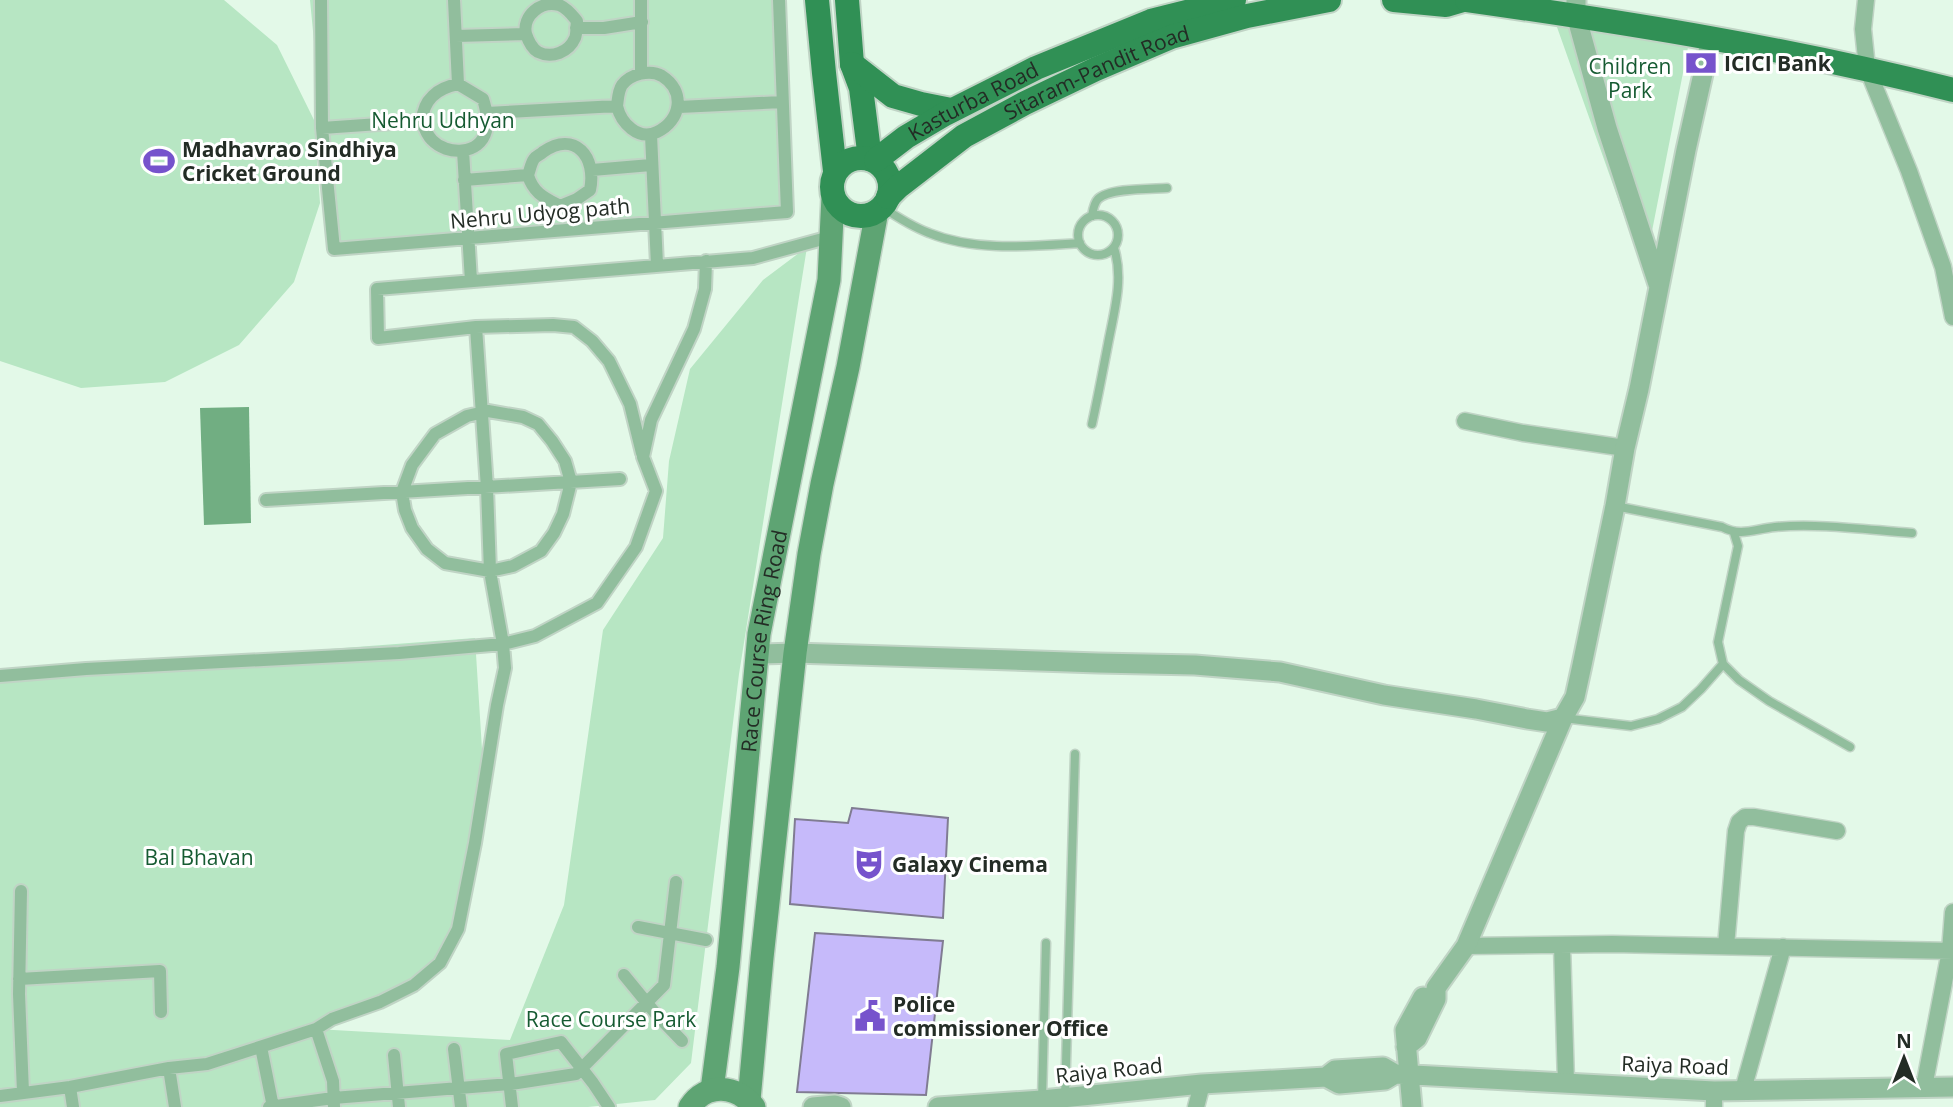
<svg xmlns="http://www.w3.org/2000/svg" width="1953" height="1107" font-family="'Open Sans',sans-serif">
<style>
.green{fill:#b7e6c3}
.water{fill:#71ae82}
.building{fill:#c6bafa;stroke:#807c92;stroke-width:2}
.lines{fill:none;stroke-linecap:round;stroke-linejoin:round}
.service-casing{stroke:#c0d4c5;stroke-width:11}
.pedestrian-casing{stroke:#c0d4c5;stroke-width:16}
.minor-casing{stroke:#c0d4c5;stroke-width:19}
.tertiary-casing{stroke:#c0d4c5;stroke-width:23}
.secondary-casing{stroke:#c0d4c5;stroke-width:26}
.primary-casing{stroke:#c0d4c5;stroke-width:28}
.service{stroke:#91be9d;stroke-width:8}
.pedestrian{stroke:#91be9d;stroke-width:12}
.minor{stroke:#91be9d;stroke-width:16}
.tertiary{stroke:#91be9d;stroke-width:19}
.secondary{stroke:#5ea473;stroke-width:23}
.primary{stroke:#309055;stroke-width:24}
.labels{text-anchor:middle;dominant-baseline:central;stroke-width:6;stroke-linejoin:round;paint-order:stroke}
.poi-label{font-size:21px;font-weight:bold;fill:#232c25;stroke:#fff;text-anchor:start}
.park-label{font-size:21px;fill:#165b32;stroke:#fff}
.street-label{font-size:21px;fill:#232c25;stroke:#fff}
</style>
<rect width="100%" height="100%" fill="#e3f9e8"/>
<path class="green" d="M0,0H224L277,45L314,120L320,203L294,282L239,345L165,382L81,388L0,361Z
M310,0H779L787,212L334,249Z
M1552,13L1690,37L1644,272Z
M807,247L739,674L691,1063L655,1100L588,1107H0V674L475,638L484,781L466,889L440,963L316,1029L510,1040L564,905L603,630L663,538L669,461L690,369L763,280Z"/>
<path class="water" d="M249,407L251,523L204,525L200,408Z"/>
<path class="building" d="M852,808L948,818L943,918L790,904L795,819L848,823Z
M815,933L943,941L926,1095L797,1092Z"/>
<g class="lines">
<defs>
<path id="service" d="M882,207C897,217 913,227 929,233C976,252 1031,246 1080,243
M1078 235a20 20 0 1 1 40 0a20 20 0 1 1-40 0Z
M1092,216C1093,210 1094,203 1098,199C1109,188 1151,189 1167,188
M1092,424C1098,397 1103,370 1108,344C1114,312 1124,279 1114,248
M1615,506L1722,527C1741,537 1754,529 1775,527C1818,523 1869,530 1912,533
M1734,533L1738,546L1718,642L1723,664L1739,680L1769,701L1850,747
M1563,718L1631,726L1658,719L1682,707L1701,689L1723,664
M1065,1098L1075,754
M1042,1100L1046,943"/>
<path id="pedestrian" d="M321,0L322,128L334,249L787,212L779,0
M454,0L458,84
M576,28H604L642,22
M456,36L526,34C522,16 541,0 559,5C567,8 572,15 577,21C576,27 577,33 575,38C569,52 552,59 538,52C531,48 528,40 526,34
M641,73V0
M679,107L782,102
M487,113L617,106C618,99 618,91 622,85C630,74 650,69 662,76C686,91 681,121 657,132C638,141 621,123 617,106
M322,128L422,121C423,99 438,88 458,84L483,99C486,109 489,120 486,131C480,155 447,156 432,140C427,135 424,127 422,121
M651,135L657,265
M463,151L471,281
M592,170L651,165
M464,180L528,175C533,193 545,198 560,206L577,199L590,190C597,157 575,130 543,152C540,155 536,156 534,159C531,163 530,170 528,175
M488,411L523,417L538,424L552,441L565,461L571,482L563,514L554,533L541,551L513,566L490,571L445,563L427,549L412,528L405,510L402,492L412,465L435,434L467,416Z
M642,453L630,404L609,361L592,341L574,327L553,325L476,327L378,338L377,289L753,258L830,237
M266,500L620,479
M0,676L86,669L399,653L503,644L535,636L597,603L636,547L656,491L643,457L651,420L694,329L705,289L706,261
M21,891L19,994L23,1092
M638,927L706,940
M624,975L656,1014L682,1041
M19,979L160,971L161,1012
M316,1029L333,1081L334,1107
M261,1047L273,1107
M454,1049L461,1107
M394,1055L399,1107
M169,1068L175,1107
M70,1087L73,1107
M0,1096L70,1087L169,1068L207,1064L316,1029L332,1019L380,1002L414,985L440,963L458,929L475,843L497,705L505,668L503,644L490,571L487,488L476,327
M269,1107L333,1098L511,1084L576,1074L664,985L676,882
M512,1107L506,1054L561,1042L593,1083L609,1107"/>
<path id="minor" d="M1866,0L1863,29L1867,68L1909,171L1943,267L1953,317
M1465,421L1523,433L1625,448
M1562,945L1566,1083
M1466,946L1612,944L1953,951
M1726,946L1736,831L1739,822L1745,817H1754L1837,831
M1924,1087L1950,951L1953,912
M1743,1090L1783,947
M1196,1107L1202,1084
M1714,1107V1091"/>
<path id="tertiary" d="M1576,0V15L1607,128L1658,284
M758,654L795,653L1098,663L1195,665L1280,672L1384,695L1476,709L1527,719L1547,722L1563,718L1575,697L1582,665L1615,506L1625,448L1639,389L1686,150L1711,38
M1406,1047L1417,1038L1436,999V988L1466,946L1563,718
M1395,1074L1714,1091L1953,1087
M813,1107L835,1105L841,1107
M938,1107L1042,1100L1202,1084L1326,1077L1339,1084L1385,1080L1395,1074L1383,1067L1335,1070L1326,1077
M1412,1107L1405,1030L1423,997"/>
<g id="secondary">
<path id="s1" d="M712,1090L728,967L759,634L829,280L833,196"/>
<path d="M749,1100L762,958L795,653L809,554L822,484L848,367L877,211"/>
<path d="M690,1107C706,1082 737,1085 754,1107"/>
</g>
<g id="primary">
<path d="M817,0L824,73L835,171"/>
<path d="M847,0L852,64L861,88L870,159"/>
<path d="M1394,0L1446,5L1463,0"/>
<path d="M1467,0C1630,23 1793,49 1953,90"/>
<path d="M852,64L893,96L921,104L951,110"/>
<circle cx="861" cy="187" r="29"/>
<path id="s2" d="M876,160L906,137L945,114L1036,68L1151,21L1234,0"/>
<path id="s3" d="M888,197L898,187L964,136L1025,103L1096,69L1171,37L1247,16L1329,0"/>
</g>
</defs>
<use href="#service" class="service-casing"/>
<use href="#pedestrian" class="pedestrian-casing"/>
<use href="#minor" class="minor-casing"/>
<use href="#tertiary" class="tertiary-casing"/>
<use href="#secondary" class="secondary-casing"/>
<use href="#primary" class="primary-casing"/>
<use href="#service" class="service"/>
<use href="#pedestrian" class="pedestrian"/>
<use href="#minor" class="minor"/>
<use href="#tertiary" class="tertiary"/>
<use href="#secondary" class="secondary"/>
<use href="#primary" class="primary"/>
</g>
<defs>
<symbol id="bank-bare" viewBox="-9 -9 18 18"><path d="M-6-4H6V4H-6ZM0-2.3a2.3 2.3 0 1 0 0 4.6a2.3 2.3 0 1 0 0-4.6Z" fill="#7653cc" stroke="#fff" stroke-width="2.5" paint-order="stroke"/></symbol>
<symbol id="stadium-bare" viewBox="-9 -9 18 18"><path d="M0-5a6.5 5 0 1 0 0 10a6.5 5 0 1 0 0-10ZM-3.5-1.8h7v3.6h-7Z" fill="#7653cc" stroke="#fff" stroke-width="2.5" paint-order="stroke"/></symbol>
<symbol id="theatre-bare" viewBox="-9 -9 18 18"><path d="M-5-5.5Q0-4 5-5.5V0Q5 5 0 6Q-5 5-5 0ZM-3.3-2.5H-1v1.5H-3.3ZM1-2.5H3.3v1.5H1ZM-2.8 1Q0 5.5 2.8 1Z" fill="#7653cc" stroke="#fff" stroke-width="2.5" paint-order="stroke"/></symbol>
<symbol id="civic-bare" viewBox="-9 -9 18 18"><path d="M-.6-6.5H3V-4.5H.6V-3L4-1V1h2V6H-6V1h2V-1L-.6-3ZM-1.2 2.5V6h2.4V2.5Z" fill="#7653cc" stroke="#fff" stroke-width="2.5" paint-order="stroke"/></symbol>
</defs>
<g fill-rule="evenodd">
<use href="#bank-bare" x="1679" y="41" width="44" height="44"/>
<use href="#stadium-bare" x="137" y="139" width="44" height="44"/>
<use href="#theatre-bare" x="847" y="842" width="44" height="44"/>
<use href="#civic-bare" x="848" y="994" width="44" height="44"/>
</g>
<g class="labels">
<g class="poi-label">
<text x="1724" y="63">ICICI Bank</text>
<text x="182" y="149">Madhavrao Sindhiya<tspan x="182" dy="24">Cricket Ground</tspan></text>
<text x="892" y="864">Galaxy Cinema</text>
<text x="893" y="1004">Police<tspan x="893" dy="24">commissioner Office</tspan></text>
</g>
<g class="park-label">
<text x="1630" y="66">Children<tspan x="1630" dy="24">Park</tspan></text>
<text x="443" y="120">Nehru Udhyan</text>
<text x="199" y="857">Bal Bhavan</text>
<text x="611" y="1019">Race Course Park</text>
</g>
<g class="street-label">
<text stroke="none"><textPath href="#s3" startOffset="245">Sitaram-Pandit Road</textPath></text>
<text stroke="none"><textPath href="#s2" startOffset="114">Kasturba Road</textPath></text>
<text transform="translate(540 213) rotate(-5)">Nehru Udyog path</text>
<text stroke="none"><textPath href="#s1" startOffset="452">Race Course Ring Road</textPath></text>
<text transform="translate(1675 1065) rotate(2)">Raiya Road</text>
<text transform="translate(1109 1070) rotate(-6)">Raiya Road</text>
</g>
</g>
<g transform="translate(1904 1058)" stroke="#ffffff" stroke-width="5" paint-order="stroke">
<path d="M0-5L12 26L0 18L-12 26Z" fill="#232c25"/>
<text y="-10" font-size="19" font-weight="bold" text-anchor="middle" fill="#232c25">N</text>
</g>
</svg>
